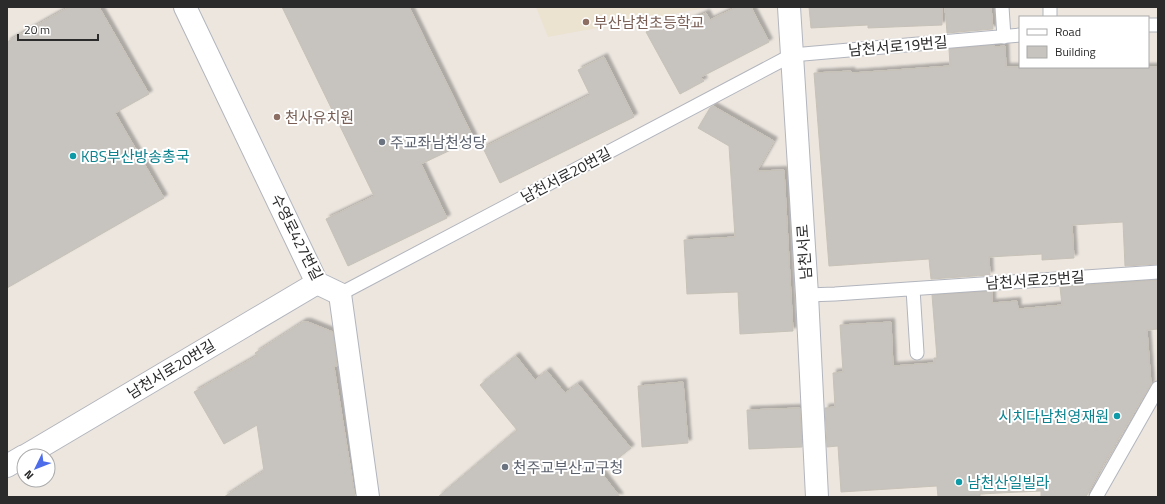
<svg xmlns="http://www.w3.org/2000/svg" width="1165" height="504" font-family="'Titillium Web','Noto Sans KR',sans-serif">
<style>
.education{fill:#ece2d0}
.building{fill:#c7c3be;stroke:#c7c2b8;filter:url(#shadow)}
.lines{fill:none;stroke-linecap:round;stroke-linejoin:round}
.lane-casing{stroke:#b2b5bd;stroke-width:15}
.street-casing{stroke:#b2b5bd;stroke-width:24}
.lane{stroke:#fff;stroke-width:13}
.street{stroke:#fff;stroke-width:22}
.education-dot{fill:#8d6e63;stroke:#fff;stroke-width:1.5}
.worship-dot{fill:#6b7280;stroke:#fff;stroke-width:1.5}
.culture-dot{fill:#0f9aa8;stroke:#fff;stroke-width:1.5}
.labels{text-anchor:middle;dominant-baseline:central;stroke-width:4;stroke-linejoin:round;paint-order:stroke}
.education-label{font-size:15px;fill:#785e54;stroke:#fff;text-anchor:start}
.street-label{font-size:15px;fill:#2b2b2b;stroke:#fff}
.worship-label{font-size:15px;fill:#5b616d;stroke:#fff;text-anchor:start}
.culture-label{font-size:15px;fill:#0d838f;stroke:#fff;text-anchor:start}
</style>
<defs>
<filter id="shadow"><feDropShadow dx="3.5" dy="-3.5" stdDeviation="1" flood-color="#0004"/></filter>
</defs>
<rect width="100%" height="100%" fill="#ece6df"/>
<path class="education" d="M536,7H711L548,37Z"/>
<path class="building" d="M69,7H99L149,94L115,113L164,198L7,288V42Z
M282,7H409L474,139L421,164L447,218L348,266L326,219L374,196Z
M737,7H751L769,42L701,77L704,81L680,94L646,32L670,19L675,27L706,13L710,20Z
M809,7H942V25L868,28V25L811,28Z
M945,7H991L993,29L947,33Z
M994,45V47L1005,46L1006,67H1158V264L1125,266L1123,222L1072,225L1074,258L1042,260V254L989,257L990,275L931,279L929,259L829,266L814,73L851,71L852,73L950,66L949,49Z
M604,57L634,117L500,183L483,148L590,95L578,70Z
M713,106L774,141L757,171L784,170L793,331L740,334L738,292L687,294L684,240L735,237L729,146L698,128L710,108Z
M1158,280V329L1147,330L1151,384L1097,475L1086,497H1041V491L980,494V497H938L937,486L841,492L838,446L827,447L825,408L835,407L833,373L843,372L840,325L891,322L893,366L934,363V358H937L932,295L992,291V303L1017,301L1018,309L1062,305L1060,287Z
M303,322H308L333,332L337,366L334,367L355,497H224L264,471L257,425L224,444L194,392L257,356L255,353Z
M516,356L535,380L547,371L565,393L578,384L631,448L601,472L620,497H438L517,430L480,385Z
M683,382L688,443L642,447L638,386Z
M800,408L802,447L749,449L747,410Z"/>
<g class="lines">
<defs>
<path id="lane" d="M1002,7L1004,37
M1050,7V17
M1148,25H1158
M913,289L917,353
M340,294L792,55L1020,35
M807,295L835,294L1158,272
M1096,497L1158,388"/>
<path id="street" d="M185,7L317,283L340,294L368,497
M789,7L807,295L817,497
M25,456L317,283
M7,466L24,456"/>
</defs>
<use href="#lane" class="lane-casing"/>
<use href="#street" class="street-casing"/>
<use href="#lane" class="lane"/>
<use href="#street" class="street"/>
</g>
<g class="education-dot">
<circle cx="586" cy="22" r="4"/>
<circle cx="277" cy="117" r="4"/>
</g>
<g class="worship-dot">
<circle cx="382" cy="142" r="4"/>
<circle cx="505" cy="467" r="4"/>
</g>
<g class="culture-dot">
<circle cx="73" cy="156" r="4"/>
<circle cx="1117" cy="416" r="4"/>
<circle cx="959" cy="482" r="4"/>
</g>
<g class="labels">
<g class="education-label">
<text x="594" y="22">부산남천초등학교</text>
<text x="285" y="117">천사유치원</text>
</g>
<g class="street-label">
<text transform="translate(898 46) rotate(-5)">남천서로19번길</text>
<text transform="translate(566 175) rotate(-28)">남천서로20번길</text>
<text transform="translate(297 237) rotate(63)">수영로427번길</text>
<text transform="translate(804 252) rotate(-94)">남천서로</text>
<text transform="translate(1035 280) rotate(-4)">남천서로25번길</text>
<text transform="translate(171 369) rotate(-31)">남천서로20번길</text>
</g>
<g class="worship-label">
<text x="390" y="142">주교좌남천성당</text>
<text x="513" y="467">천주교부산교구청</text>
</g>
<g class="culture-label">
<text x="81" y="156">KBS부산방송총국</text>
<text x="1109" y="416" text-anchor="end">시치다남천영재원</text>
<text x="967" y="482">남천산일빌라</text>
</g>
</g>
<rect width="1165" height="504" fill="none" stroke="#2b2b2b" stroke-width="16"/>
<rect x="1019" y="16" width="130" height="52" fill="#ffffff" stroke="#aaaaaa"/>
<rect x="1027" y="29" width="20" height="6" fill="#ffffff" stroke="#aaaaaa"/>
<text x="1055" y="36" font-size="12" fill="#2b2b2b">Road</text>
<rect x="1027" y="46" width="20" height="12" fill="#c7c3be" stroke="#aaaaaa"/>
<text x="1055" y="56" font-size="12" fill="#2b2b2b">Building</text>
<g transform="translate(36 468) rotate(227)"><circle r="19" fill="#ffffff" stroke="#aaaaaa"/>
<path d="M0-3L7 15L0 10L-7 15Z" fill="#4d6cea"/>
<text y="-6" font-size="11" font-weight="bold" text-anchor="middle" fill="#2b2b2b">N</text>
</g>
<path d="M18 34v6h80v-6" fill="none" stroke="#2b2b2b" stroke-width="2"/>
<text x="24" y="34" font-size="12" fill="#2b2b2b" stroke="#ffffff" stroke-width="3" paint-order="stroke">20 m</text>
</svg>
